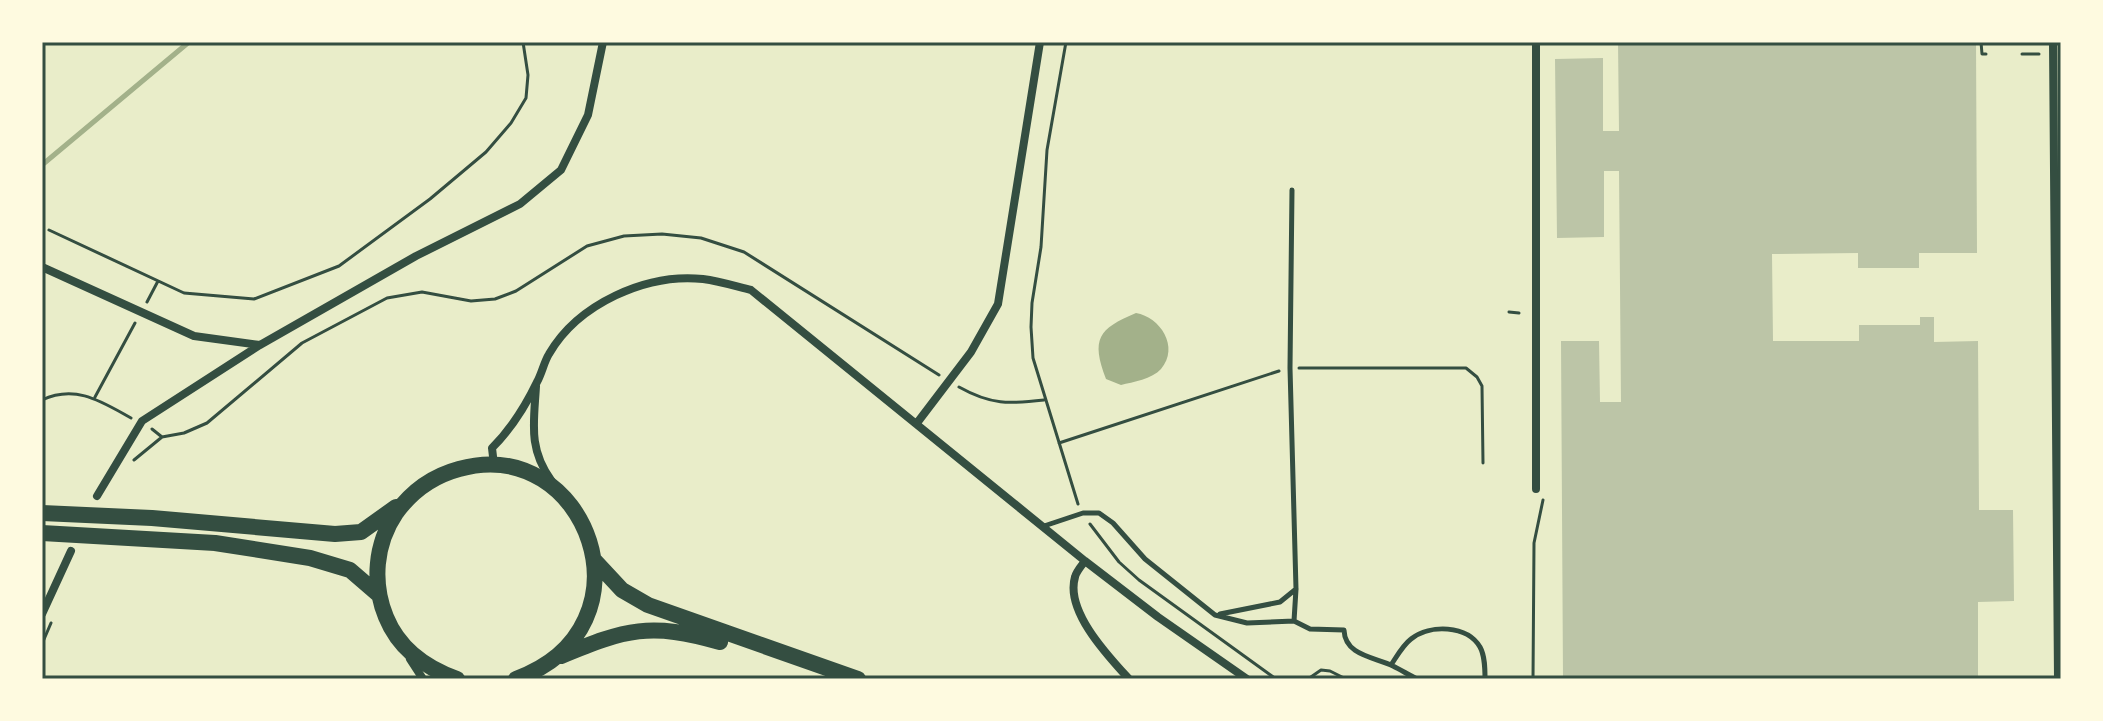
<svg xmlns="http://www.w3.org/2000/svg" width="2103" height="721" font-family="Jost,sans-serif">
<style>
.water{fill:#a3b18a}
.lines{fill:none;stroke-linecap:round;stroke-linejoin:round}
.stream{stroke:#a3b18a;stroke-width:5}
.building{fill:#bcc5a7}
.path{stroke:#344e41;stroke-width:3}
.service{stroke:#344e41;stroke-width:5}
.minor{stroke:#344e41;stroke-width:8}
.trunk{stroke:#344e41;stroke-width:16}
.neatline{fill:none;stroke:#344e41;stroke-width:3}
</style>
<rect width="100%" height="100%" fill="#e9edc9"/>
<path class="water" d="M1136,313C1160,317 1180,347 1161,369C1152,379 1133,382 1121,385L1106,379C1091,339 1098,329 1136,313Z"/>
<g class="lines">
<path class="stream" d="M42,165L189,42"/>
</g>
<path class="building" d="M1618,42H1976L1977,253H1919V268H1858V253L1772,254L1773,341H1859V325H1920V317H1934V342L1978,341L1979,510H2013L2014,601L1978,602V679H1563L1561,341H1599L1600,402H1621L1619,171H1604V237L1557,238L1555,59L1603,58V131H1619Z"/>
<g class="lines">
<path class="path" d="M1066,42L1047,150L1041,247L1032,303L1031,327L1033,358L1078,504
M1981,42L1982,54H1986
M2022,54H2039
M49,230L184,293L254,299L339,266L430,199L486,152L511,123L526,98L528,75L523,42
M147,302L158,281
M1509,312L1519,313
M1299,368H1466L1477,377L1482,386L1483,463
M959,387C991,405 1009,404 1044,400
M95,397L135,323
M42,400C76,384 102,402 131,418
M152,429L162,437L184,433L207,423L302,343L387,298L422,292L471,301L495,299L516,291L587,246L624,236L662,234L701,238L744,252L939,375
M1059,443L1279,371
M134,460L162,437
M1090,524L1119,562L1139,580L1276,679
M42,644L51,623
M1308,679L1321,670L1330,671L1346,679
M1533,679L1534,543L1543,500"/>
<path class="service" d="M1292,190L1290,368L1296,589L1294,621
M1044,526L1083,513H1099L1113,523L1145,559L1215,615L1247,623L1294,621L1310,629L1344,630C1345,656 1375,657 1393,666C1401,670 1409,675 1417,679
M1220,614L1280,602L1296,589
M1391,665C1397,656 1403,645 1411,639C1430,624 1467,625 1480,647C1485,656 1485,669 1485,679"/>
<path class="minor" d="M1536,42V489
M2053,42L2058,679
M42,267L194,336L260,345
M536,386C534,422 528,448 551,480
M917,423L971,352L998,304L1040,42
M494,465L492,448C510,430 526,405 537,382C542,373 544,362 549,354C578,304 646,273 703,279C719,281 735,286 751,290L1085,561L1158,617L1247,679
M97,496L142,421L260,345L416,256L520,204L561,170L588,115L603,42
M1085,561C1082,565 1076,572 1075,577C1065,611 1108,656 1129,679
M42,614L71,551
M410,659L423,679"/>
<path class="trunk" d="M42,513L152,518L335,534L361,532L396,507
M42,533L215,543L310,558L350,570L379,595
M595,561L622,590L648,605L858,679
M561,656C626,629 650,622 720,642
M457,679C426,668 399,649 386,617C372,583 375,544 396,513C412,491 433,476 459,469C587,433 659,627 516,679"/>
</g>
<rect width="2103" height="721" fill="none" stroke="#fefae0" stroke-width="88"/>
<rect x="44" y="44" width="2015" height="633" class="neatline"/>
</svg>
